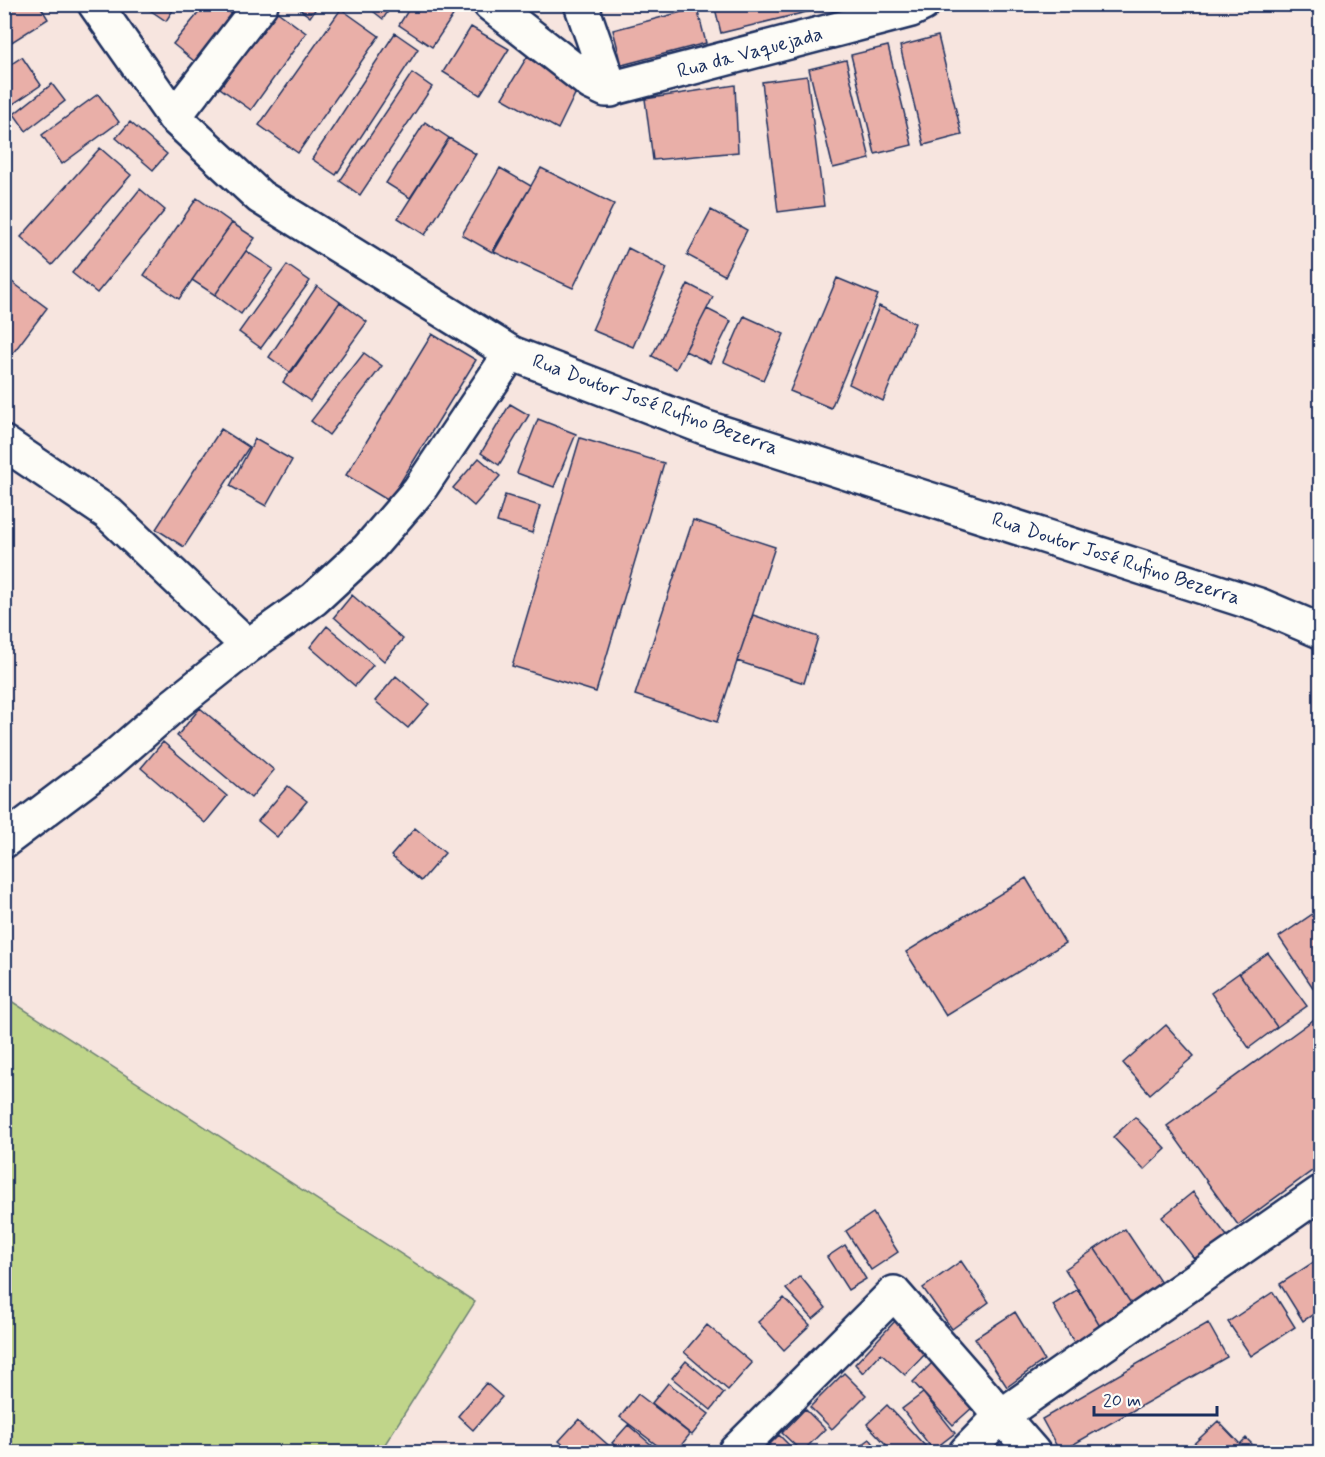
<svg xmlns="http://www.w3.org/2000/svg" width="1325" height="1457" font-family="Mynerve,sans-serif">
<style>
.green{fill:#c0d58a;stroke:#6e8274;stroke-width:1.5}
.building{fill:#e9afa8;stroke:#1b2f5e;stroke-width:1.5}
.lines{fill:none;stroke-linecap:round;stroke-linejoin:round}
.minor-casing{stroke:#1b2f5e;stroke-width:38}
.secondary-casing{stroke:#1b2f5e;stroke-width:38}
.minor{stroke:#fdfcf7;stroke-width:33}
.secondary{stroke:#fdfcf7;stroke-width:33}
.labels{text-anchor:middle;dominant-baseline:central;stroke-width:5;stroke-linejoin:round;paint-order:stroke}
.street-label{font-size:20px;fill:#1b2f5e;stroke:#fdfcf7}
</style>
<rect width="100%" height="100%" fill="#f7e5df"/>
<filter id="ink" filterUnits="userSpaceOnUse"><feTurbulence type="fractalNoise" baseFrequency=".0167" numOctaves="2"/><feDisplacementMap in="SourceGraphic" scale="12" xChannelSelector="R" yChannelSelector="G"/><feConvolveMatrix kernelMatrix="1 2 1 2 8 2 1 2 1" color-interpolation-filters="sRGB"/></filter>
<g filter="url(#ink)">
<path class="green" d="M5,997L475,1302L380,1452H5Z"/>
<path class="building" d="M4,4H39L48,19L4,47Z
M145,4H177L166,21L144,6Z
M206,4H250L199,65L173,44Z
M293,4H319L310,17Z
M364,4H393L383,19Z
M412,4H460V5L432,47L399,25Z
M714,4H839L721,33Z
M697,8L706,43L622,65L613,30Z
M341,9L379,36L298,153L259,125Z
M275,10L306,33L251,110L220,88Z
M471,27L509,49L480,95L443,72Z
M395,33L418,49L336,175L312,159Z
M938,36L962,135L924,145L900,46Z
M888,46L912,145L875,154L851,55Z
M22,57L41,85L4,110V69Z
M527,57L577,90L558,129L502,98Z
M846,60L870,159L833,168L809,69Z
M412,73L432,87L360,195L340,181Z
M807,76L824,206L778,212L762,82Z
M52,84L65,101L26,131L14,114Z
M735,85L738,152L653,160L645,99Z
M98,94L119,122L62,164L42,135Z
M130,122L167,154L153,170L116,138Z
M425,122L449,138L410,198L386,183Z
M449,138L476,154L425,235L398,218Z
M100,148L131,175L52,265L21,237Z
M500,168L531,186L492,252L462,235Z
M541,168L614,204L573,288L494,252Z
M140,189L165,210L97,293L72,273Z
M197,198L232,223L179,299L144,275Z
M711,210L747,230L724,275L687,255Z
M232,223L255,238L215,295L192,280Z
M628,248L667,268L633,347L592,330Z
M246,251L273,269L241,314L215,295Z
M287,265L310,281L261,348L239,332Z
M4,276L47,308L4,365Z
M837,278L878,295L831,408L790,391Z
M688,284L713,297L676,369L652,356Z
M317,286L340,302L291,373L269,357Z
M340,302L367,322L310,401L283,382Z
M879,306L915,323L883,401L849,384Z
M707,309L731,321L710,363L685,351Z
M744,316L784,334L763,380L724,362Z
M432,334L476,360L389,501L346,475Z
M364,353L382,366L329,435L311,421Z
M510,404L529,415L499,465L481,453Z
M538,419L576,434L554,487L517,473Z
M221,429L249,447L184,547L156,529Z
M580,438L664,463L596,692L512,666Z
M255,439L292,460L266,506L230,486Z
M479,458L500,476L474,506L453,488Z
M505,495L540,506L532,533L497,522Z
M693,520L775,547L717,722L635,695Z
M352,595L403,639L384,661L334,617Z
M753,615L818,637L804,683L737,661Z
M327,626L373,665L355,686L310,647Z
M396,676L429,704L408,728L375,701Z
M200,708L274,770L251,798L177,736Z
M163,742L227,796L205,823L141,768Z
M288,786L307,801L277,837L258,821Z
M415,828L445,853L421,881L391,856Z
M1026,878L1065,943L946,1016L906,952Z
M1320,909V998L1279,937Z
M1268,953L1307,1006L1277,1027L1239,973Z
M1239,973L1277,1027L1249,1048L1211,993Z
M1320,1015V1165L1238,1225L1167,1126Z
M1166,1025L1194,1056L1150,1094L1123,1063Z
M1135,1117L1166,1149L1144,1170L1113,1137Z
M1193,1192L1227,1236L1196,1261L1162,1217Z
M873,1213L898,1252L871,1270L846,1231Z
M1125,1229L1163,1286L1132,1305L1095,1249Z
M845,1245L866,1279L848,1290L827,1257Z
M1095,1249L1132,1305L1101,1328L1065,1269Z
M1320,1258V1310L1303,1321L1280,1284Z
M961,1261L989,1302L952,1329L923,1288Z
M800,1276L826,1308L813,1319L786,1289Z
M1078,1289L1101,1328L1075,1344L1053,1305Z
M1273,1292L1295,1327L1251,1356L1228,1322Z
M784,1298L810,1325L784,1350L758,1322Z
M1015,1312L1044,1360L1007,1387L975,1338Z
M895,1321L928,1351L905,1375L881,1353L863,1373L855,1364Z
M1208,1323L1227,1357L1060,1452L1042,1419Z
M707,1325L752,1363L728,1390L684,1352Z
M686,1361L724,1393L711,1410L672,1378Z
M933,1362L974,1406L953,1425L913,1382Z
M844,1373L866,1395L832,1429L810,1407Z
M486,1383L502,1397L473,1430L458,1416Z
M668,1383L709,1414L692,1435L652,1403Z
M923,1393L955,1433L933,1450L902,1409Z
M638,1394L690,1434L676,1452H666L620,1417Z
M887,1405L928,1449L925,1452H893L867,1424Z
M805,1409L825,1429L802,1452L782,1433Z
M579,1419L616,1452H571L559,1441Z
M1218,1421L1240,1444L1246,1438L1260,1452H1185Z
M628,1425L660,1452H622L612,1443Z
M779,1435L796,1452H768L765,1449Z
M870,1439L880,1452H852Z"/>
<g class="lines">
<defs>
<path id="minor" d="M490,4L591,83L606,90L911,10L923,4
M581,4L611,90
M174,117L261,4
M4,443L108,513L248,646
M4,841L110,761L174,705L248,646L314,599L368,549L419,490L511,353
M735,1452L894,1293L1033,1452
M966,1452L1001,1416L1320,1193"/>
<path id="secondary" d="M95,4L174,117L260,197L511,353L704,427L1259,605L1320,631"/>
</defs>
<use href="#minor" class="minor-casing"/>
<use href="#secondary" class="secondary-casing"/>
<use href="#minor" class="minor"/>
<use href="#secondary" class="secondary"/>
</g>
</g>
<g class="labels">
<g class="street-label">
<text transform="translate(750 53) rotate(-15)">Rua da Vaquejada</text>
<text transform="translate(655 405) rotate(20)">Rua Doutor José Rufino Bezerra</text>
<text transform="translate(1116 559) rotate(18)">Rua Doutor José Rufino Bezerra</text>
</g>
</g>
<rect width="1325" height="1457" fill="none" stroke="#fdfcf7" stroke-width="24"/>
<rect x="12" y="12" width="1301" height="1433" fill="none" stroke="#1b2f5e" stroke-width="2" filter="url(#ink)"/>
<path d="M1094 1406v9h123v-9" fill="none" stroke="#1b2f5e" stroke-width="3"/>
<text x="1103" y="1406" font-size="18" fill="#1b2f5e" stroke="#fdfcf7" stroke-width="4.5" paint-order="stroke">20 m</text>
</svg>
